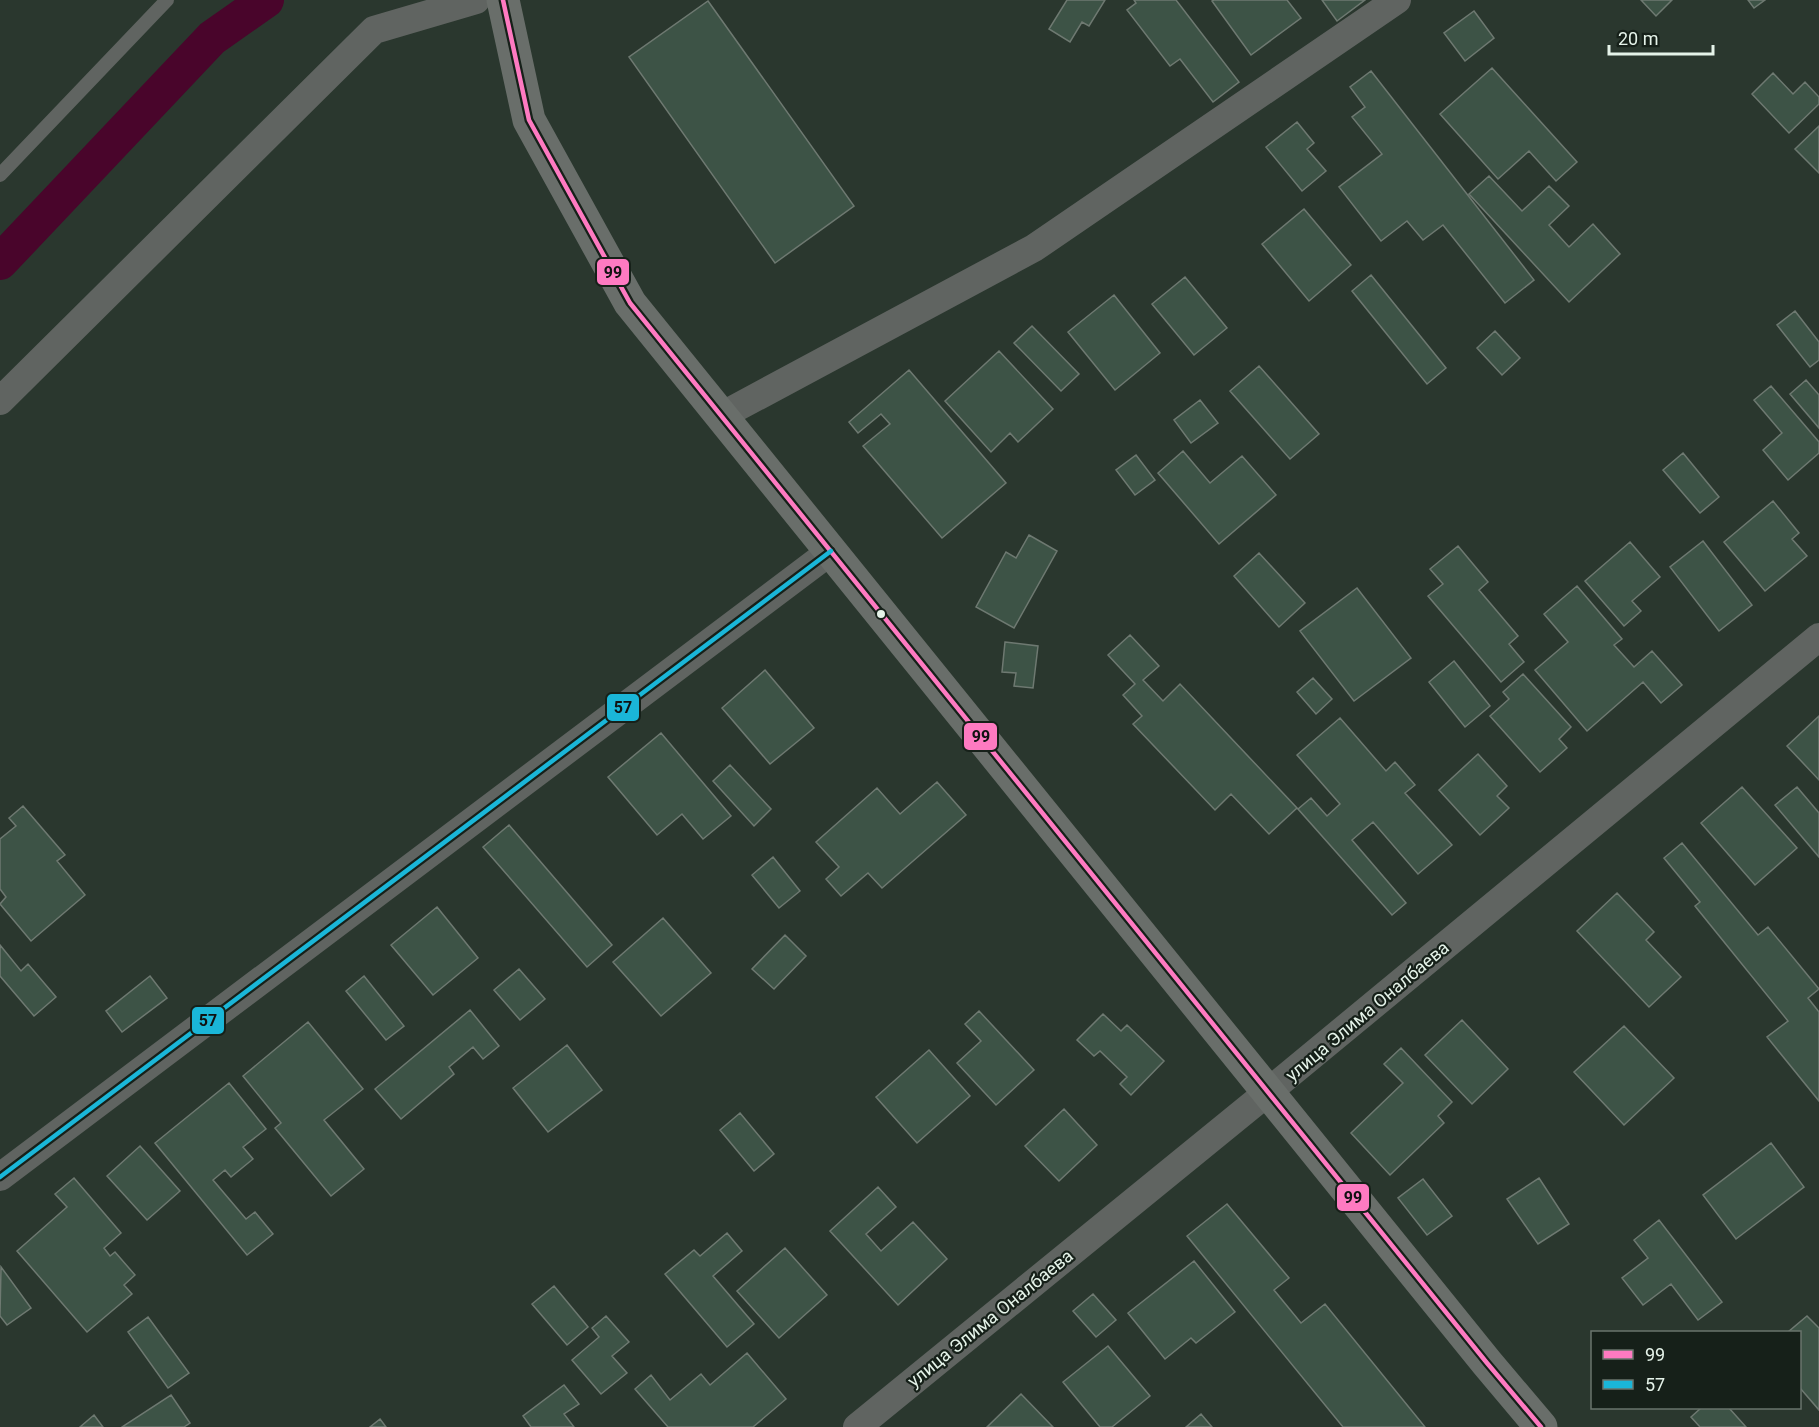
<svg xmlns="http://www.w3.org/2000/svg" width="1819" height="1427" font-family="Roboto,sans-serif">
<style>
.lines{fill:none;stroke-linecap:round;stroke-linejoin:round}
.canal{stroke:#49052b;stroke-width:36}
.building{fill:#3d5346;stroke:#6e7971;stroke-width:1.5}
.lane{stroke:#606461;stroke-width:14}
.street{stroke:#606461;stroke-width:28}
.secondary{stroke:#696e6a;stroke-width:33}
.bus-1-casing{stroke:#162019;stroke-width:9}
.bus-2-casing{stroke:#162019;stroke-width:9}
.bus-1{stroke:#fe7ac1;stroke-width:4.5}
.bus-2{stroke:#1ab6d8;stroke-width:4.5}
.bus-dot{fill:#e5f3e9;stroke:#162019;stroke-width:2}
.labels{text-anchor:middle;dominant-baseline:central;stroke-width:4.5;stroke-linejoin:round;paint-order:stroke}
.street-label{font-size:18px;fill:#e5f3e9;stroke:#162019}
.line-badge{stroke:#162019;stroke-width:2}
.pale-badge-label{font-size:16px;text-anchor:middle;font-weight:bold;fill:#111}
</style>
<rect width="100%" height="100%" fill="#2a372e"/>
<g class="lines">
<path class="canal" d="M0,262L212,38L266,0"/>
</g>
<path class="building" d="M1067,0H1105L1089,26L1082,22L1070,42L1049,29Z
M1134,0H1176L1239,82L1213,102L1180,59L1170,66L1127,10L1136,3Z
M1214,0H1287L1301,18L1251,55L1212,1Z
M1322,0H1365L1337,21Z
M1641,0H1672L1656,16Z
M1748,0H1765L1754,8Z
M708,1L854,206L775,263L629,57Z
M1474,11L1494,38L1465,61L1444,33Z
M1492,68L1577,162L1556,181L1529,151L1498,179L1440,114Z
M1371,71L1534,280L1505,303L1443,225L1423,240L1407,221L1381,241L1339,187L1382,154L1352,117L1365,107L1350,87Z
M1773,73L1793,94L1805,82L1819,97V104L1789,133L1752,94Z
M1297,122L1314,143L1307,149L1326,171L1302,191L1266,147Z
M1819,126V173L1795,149Z
M1489,176L1522,211L1549,186L1569,206L1549,225L1569,247L1593,224L1620,254L1569,302L1469,194Z
M1304,209L1351,265L1309,301L1262,244Z
M1371,275L1446,368L1427,384L1352,291Z
M1185,277L1227,328L1194,355L1152,304Z
M1114,295L1160,353L1115,390L1068,332Z
M1795,311L1819,342V360L1810,367L1777,325Z
M1032,326L1079,374L1061,391L1014,343Z
M1495,331L1520,358L1502,375L1477,348Z
M999,351L1053,409L1018,442L1010,433L991,452L945,401Z
M1259,366L1319,434L1290,459L1230,391Z
M909,370L1006,483L942,538L863,446L890,424L881,414L858,433L849,422Z
M1806,380L1819,395V428L1790,394Z
M1771,386L1819,442V453L1788,480L1763,450L1782,433L1754,400Z
M1200,400L1218,423L1191,443L1174,420Z
M1183,451L1210,483L1242,456L1276,495L1219,544L1158,473Z
M1683,453L1719,497L1700,513L1663,470Z
M1136,455L1155,480L1135,495L1116,470Z
M1773,501L1799,533L1792,539L1807,556L1765,591L1724,542Z
M1029,535L1057,551L1014,628L976,607L1006,552L1016,558Z
M1703,541L1752,605L1719,631L1670,567Z
M1630,542L1660,577L1632,601L1641,611L1624,626L1585,581Z
M1458,546L1488,582L1479,590L1518,636L1509,644L1524,662L1501,682L1428,596L1443,584L1430,569Z
M1259,553L1305,603L1279,627L1234,576Z
M1577,586L1622,639L1614,645L1634,667L1652,651L1682,685L1661,703L1643,682L1587,731L1535,670L1568,642L1544,614Z
M1357,588L1411,658L1354,701L1300,631Z
M1130,635L1159,666L1143,680L1163,701L1180,684L1297,808L1269,834L1231,794L1215,810L1133,724L1142,716L1123,695L1135,684L1108,655Z
M1005,642L1038,646L1033,688L1014,686L1016,673L1002,672Z
M1454,661L1490,706L1465,727L1429,682Z
M765,670L814,728L770,764L722,708Z
M1523,674L1571,727L1559,739L1567,748L1540,772L1490,716L1509,699L1503,692Z
M1313,678L1332,699L1316,714L1297,692Z
M1819,716V780L1787,746Z
M1340,718L1386,771L1395,762L1415,785L1405,793L1452,845L1418,874L1373,822L1352,840L1406,903L1392,915L1298,809L1311,798L1327,816L1340,804L1297,755Z
M661,733L731,816L703,839L682,814L657,835L608,777Z
M1478,754L1507,786L1497,796L1509,808L1480,835L1439,790Z
M730,765L771,809L754,826L713,781Z
M937,782L966,815L882,888L868,873L841,896L826,879L839,867L816,842L877,788L900,814Z
M1742,787L1797,848L1755,885L1701,823Z
M1797,787L1819,813V857L1775,805Z
M23,806L65,855L57,861L85,895L31,941L0,904L6,897L0,889V839L16,826L9,818Z
M509,825L612,945L587,967L483,847Z
M1682,843L1758,935L1768,927L1819,989L1808,998L1819,1012V1101L1767,1037L1788,1021L1695,906L1700,902L1664,858Z
M773,857L800,891L779,908L752,875Z
M1617,893L1654,932L1646,940L1681,977L1649,1007L1577,931Z
M437,907L478,958L433,995L391,945Z
M663,918L711,973L661,1016L613,962Z
M785,935L806,956L774,989L752,969Z
M0,945L21,971L28,964L56,997L34,1016L0,976Z
M519,969L545,999L520,1020L494,990Z
M150,976L167,998L122,1032L106,1011Z
M364,976L404,1026L386,1040L346,991Z
M470,1010L499,1046L483,1059L473,1047L449,1067L454,1074L401,1119L375,1089Z
M979,1011L1034,1070L996,1105L957,1063L981,1041L965,1024Z
M1103,1014L1121,1031L1127,1025L1164,1061L1131,1095L1120,1084L1127,1077L1100,1051L1094,1056L1077,1040Z
M1462,1020L1508,1069L1472,1104L1425,1055Z
M308,1022L363,1089L324,1120L364,1169L331,1196L275,1128L281,1123L243,1076Z
M1624,1026L1674,1078L1624,1125L1574,1072Z
M567,1045L602,1090L548,1132L513,1088Z
M1401,1048L1452,1102L1438,1116L1444,1123L1390,1175L1351,1133L1403,1083L1384,1064Z
M929,1050L970,1096L917,1143L876,1097Z
M229,1083L266,1129L243,1147L253,1159L231,1177L225,1170L213,1180L246,1219L255,1212L273,1234L247,1255L155,1143Z
M1064,1109L1097,1145L1059,1181L1025,1146Z
M740,1113L774,1154L754,1171L720,1130Z
M1771,1143L1804,1187L1736,1239L1703,1195Z
M140,1146L180,1191L147,1220L107,1176Z
M74,1178L121,1233L104,1248L110,1256L115,1252L135,1275L124,1285L132,1294L87,1332L17,1251L67,1207L55,1194Z
M1539,1178L1569,1224L1538,1244L1507,1199Z
M1423,1179L1452,1216L1427,1235L1398,1198Z
M878,1187L896,1207L866,1234L881,1251L913,1222L947,1259L898,1305L830,1231Z
M1227,1204L1289,1278L1274,1290L1301,1323L1325,1304L1425,1427H1343L1187,1236Z
M1659,1220L1722,1302L1698,1320L1671,1284L1643,1305L1622,1278L1648,1258L1634,1240Z
M727,1233L742,1251L713,1276L754,1324L727,1347L665,1274L694,1250L700,1256Z
M785,1248L827,1295L779,1338L737,1291Z
M1194,1261L1235,1312L1196,1343L1191,1338L1165,1359L1128,1313Z
M1,1267L31,1308L7,1325L0,1316Z
M554,1286L588,1327L567,1345L532,1304Z
M1093,1294L1116,1320L1096,1337L1073,1311Z
M606,1316L629,1342L612,1356L627,1373L601,1394L572,1360L599,1337L592,1328Z
M1807,1316L1819,1328V1410L1800,1388V1332H1788Z
M148,1317L189,1373L168,1388L128,1332Z
M1108,1346L1150,1396L1112,1427H1100L1063,1382Z
M747,1353L786,1399L753,1427H668L635,1389L651,1375L670,1400L701,1374L710,1385Z
M564,1385L579,1404L564,1414L574,1427H531L523,1416Z
M1021,1394L1053,1427H987Z
M171,1395L190,1423L184,1427H122Z
M1701,1408H1729L1746,1427H1700L1691,1417Z
M1201,1414L1212,1427H1186Z
M94,1415L103,1427H80Z
M380,1419L386,1427H370Z"/>
<g class="lines">
<path class="lane" d="M0,175L167,0"/>
<path class="street" d="M0,401L374,30L476,0
M721,416L1034,248L1397,0
M0,1177L831,551
M857,1427L1268,1092L1819,637"/>
<path class="secondary" d="M503,0L529,120L630,303L1487,1363L1541,1427"/>
<defs>
<path id="bus-1" d="M503,0L529,120L630,303L1487,1363L1541,1427"/>
<path id="bus-2" d="M0,1177L831,551"/>
</defs>
<use href="#bus-1" class="bus-1-casing"/>
<use href="#bus-2" class="bus-2-casing"/>
<use href="#bus-1" class="bus-1"/>
<use href="#bus-2" class="bus-2"/>
</g>
<circle class="bus-dot" cx="881" cy="614" r="5"/>
<g class="labels">
<g class="street-label">
<text transform="translate(1367 1011) rotate(-40)">улица Элима Оналбаева</text>
<text transform="translate(990 1318) rotate(-39)">улица Элима Оналбаева</text>
</g>
</g>
<g class="line-badge">
<rect x="596" y="258" width="34" height="28" rx="6" fill="#fe7ac1"/>
<rect x="606" y="693" width="34" height="29" rx="6" fill="#1ab6d8"/>
<rect x="963" y="722" width="35" height="29" rx="6" fill="#fe7ac1"/>
<rect x="191" y="1006" width="34" height="29" rx="6" fill="#1ab6d8"/>
<rect x="1336" y="1183" width="34" height="29" rx="6" fill="#fe7ac1"/>
</g>
<g class="pale-badge-label">
<text x="613" y="278">99</text>
<text x="623" y="713">57</text>
<text x="981" y="742">99</text>
<text x="208" y="1026">57</text>
<text x="1353" y="1203">99</text>
</g>
<rect x="1591" y="1331" width="210" height="78" fill="#162019" stroke="#69746c" stroke-width="1.5"/>
<rect x="1603" y="1350" width="30" height="9" fill="#fe7ac1" stroke="#69746c" stroke-width="1.5"/>
<text x="1645" y="1361" font-size="18" fill="#e5f3e9">99</text>
<rect x="1603" y="1380" width="30" height="9" fill="#1ab6d8" stroke="#69746c" stroke-width="1.5"/>
<text x="1645" y="1391" font-size="18" fill="#e5f3e9">57</text>
<path d="M1609 45v9h104v-9" fill="none" stroke="#e5f3e9" stroke-width="3"/>
<text x="1618" y="45" font-size="18" fill="#e5f3e9" stroke="#162019" stroke-width="4.5" paint-order="stroke">20 m</text>
</svg>
